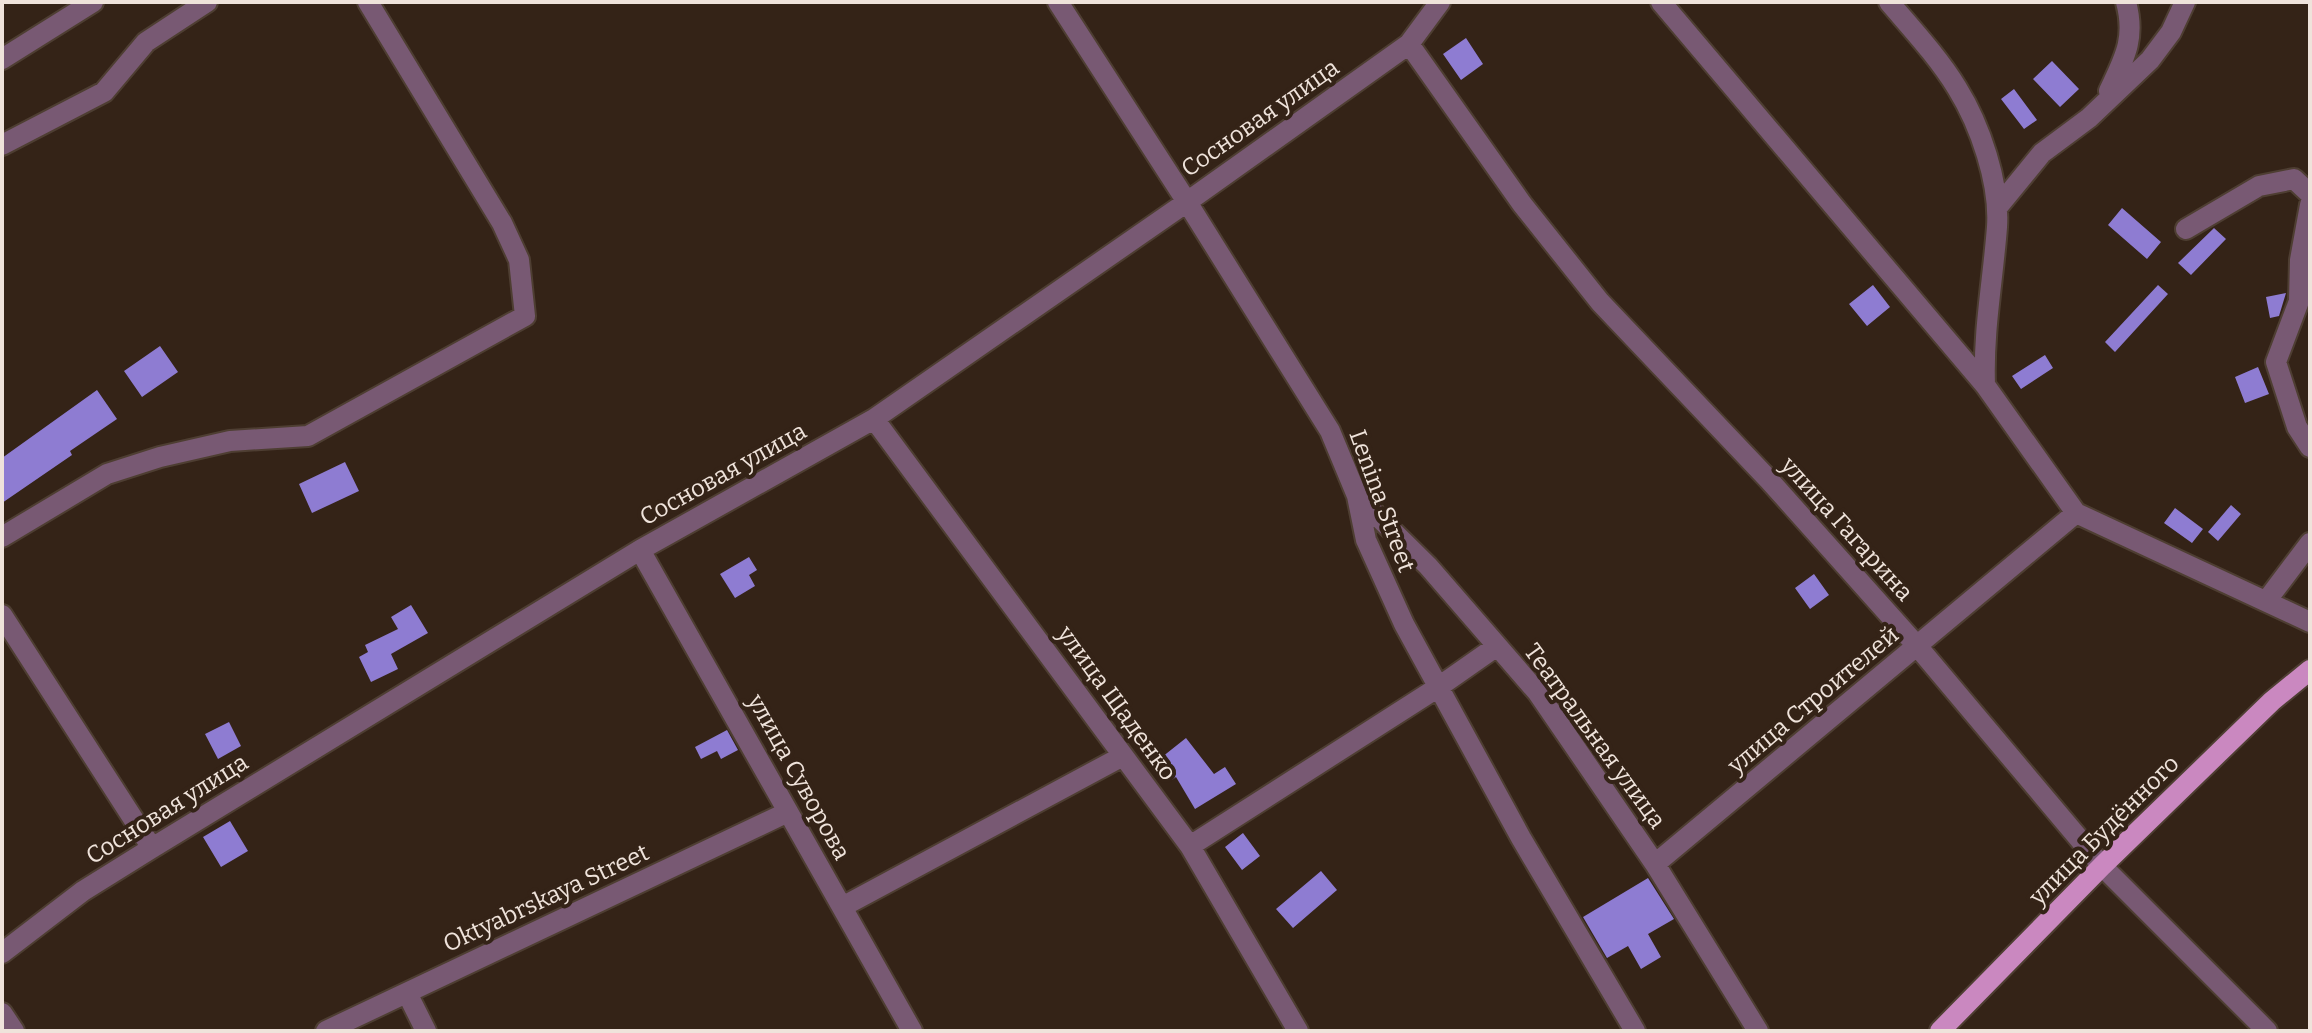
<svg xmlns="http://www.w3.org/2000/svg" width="2312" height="1033" font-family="Bitter,serif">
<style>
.building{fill:#8e7cd2}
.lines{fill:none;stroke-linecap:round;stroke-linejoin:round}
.minor-casing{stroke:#4e3e32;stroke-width:24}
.major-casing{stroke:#4e3e32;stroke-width:24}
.minor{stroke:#785973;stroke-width:20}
.major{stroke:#ca88c0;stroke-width:20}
.labels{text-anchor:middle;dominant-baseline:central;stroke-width:8;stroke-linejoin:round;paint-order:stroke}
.street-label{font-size:24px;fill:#efe3db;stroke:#342317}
</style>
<rect width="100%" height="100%" fill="#342317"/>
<path class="building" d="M1466,38L1483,64L1461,80L1443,54Z
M2052,61L2079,89L2060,107L2033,79Z
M2014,89L2037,120L2024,129L2001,99Z
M2122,208L2161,242L2147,259L2108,225Z
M2214,228L2226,239L2191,275L2178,263Z
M1873,285L1890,307L1867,326L1849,304Z
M2158,285L2168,294L2115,352L2105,342Z
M2286,293L2279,316L2270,318L2266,297Z
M160,346L178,372L142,397L124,371Z
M2045,355L2053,368L2021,389L2012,376Z
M2258,367L2269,394L2245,403L2235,377Z
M97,390L117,419L70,451L72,455L2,503V458Z
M345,462L359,491L312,513L299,484Z
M2231,505L2241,514L2218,541L2208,532Z
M2175,508L2203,529L2192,543L2164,523Z
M749,557L757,570L749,575L755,586L735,598L720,574Z
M1814,574L1829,595L1810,609L1795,588Z
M411,605L428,633L391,654L398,669L371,682L359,657L368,652L365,645L398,629L391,617Z
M229,722L241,746L218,759L205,734Z
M727,730L738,750L721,759L717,751L701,759L695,747Z
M1186,738L1214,774L1225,767L1236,784L1195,809L1176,777L1172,780L1157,761Z
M230,821L248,851L221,867L203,837Z
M1243,833L1260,856L1242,870L1225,847Z
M1321,871L1337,890L1293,928L1276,909Z
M1648,878L1674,919L1648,934L1661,957L1641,969L1628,946L1607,958L1583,917Z"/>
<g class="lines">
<defs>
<path id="minor" d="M1058,2L1187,202L1330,431L1357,496L1366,540L1404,624L1521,838L1635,1031
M1661,2L1985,385L2076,513L2310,622
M1889,2C1912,29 1938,57 1957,88C1980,125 2000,183 1997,227C1993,280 1983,331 1985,385
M1409,44L1522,204L1600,302L1769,480L1918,647L2102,866L2267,1031
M2,59L93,2
M2109,91C2124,59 2136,39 2126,2
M2,145L104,92L146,42L207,2
M2310,205L2300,260L2299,301L2276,362L2297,427L2310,447
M1997,208L2042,153L2089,118L2150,60L2171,32L2185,2
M2186,229L2259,186L2294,179L2310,194
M874,419L1190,846L1298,1031
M1357,496L1428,566L1538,693L1655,864L1758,1031
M2,537L107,474L160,457L230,441L308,436L525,316L519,260L502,223L368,2
M640,550L912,1031
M2267,600L2310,543
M2,615L152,848
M1190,846L1437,688L1497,646
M1655,864L2076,513
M842,907L1123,756
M2,953L83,891L152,848L640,550L874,419L1187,202L1409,44L1440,2
M407,993L426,1031
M2,1013L14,1031
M326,1031L788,812"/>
<path id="major" d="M1940,1031L2102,866L2272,701L2310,670"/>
</defs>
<use href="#minor" class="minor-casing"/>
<use href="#major" class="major-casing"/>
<use href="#minor" class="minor"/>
<use href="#major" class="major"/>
</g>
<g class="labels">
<g class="street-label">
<text transform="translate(1260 118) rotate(-35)">Сосновая улица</text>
<text transform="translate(723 474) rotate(-29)">Сосновая улица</text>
<text transform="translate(1382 501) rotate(70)">Lenina Street</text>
<text transform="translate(1847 529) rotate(48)">улица Гагарина</text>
<text transform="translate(1813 700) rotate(-40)">улица Строителей</text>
<text transform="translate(1117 703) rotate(54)">улица Щаденко</text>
<text transform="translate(1595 736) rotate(54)">Театральная улица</text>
<text transform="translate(799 777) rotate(61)">улица Суворова</text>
<text transform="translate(167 809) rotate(-32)">Сосновая улица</text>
<text transform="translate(2104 830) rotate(-45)">улица Будённого</text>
<text transform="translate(546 898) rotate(-25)">Oktyabrskaya Street</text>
</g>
</g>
<rect width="2312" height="1033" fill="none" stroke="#efe3db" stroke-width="8"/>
</svg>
